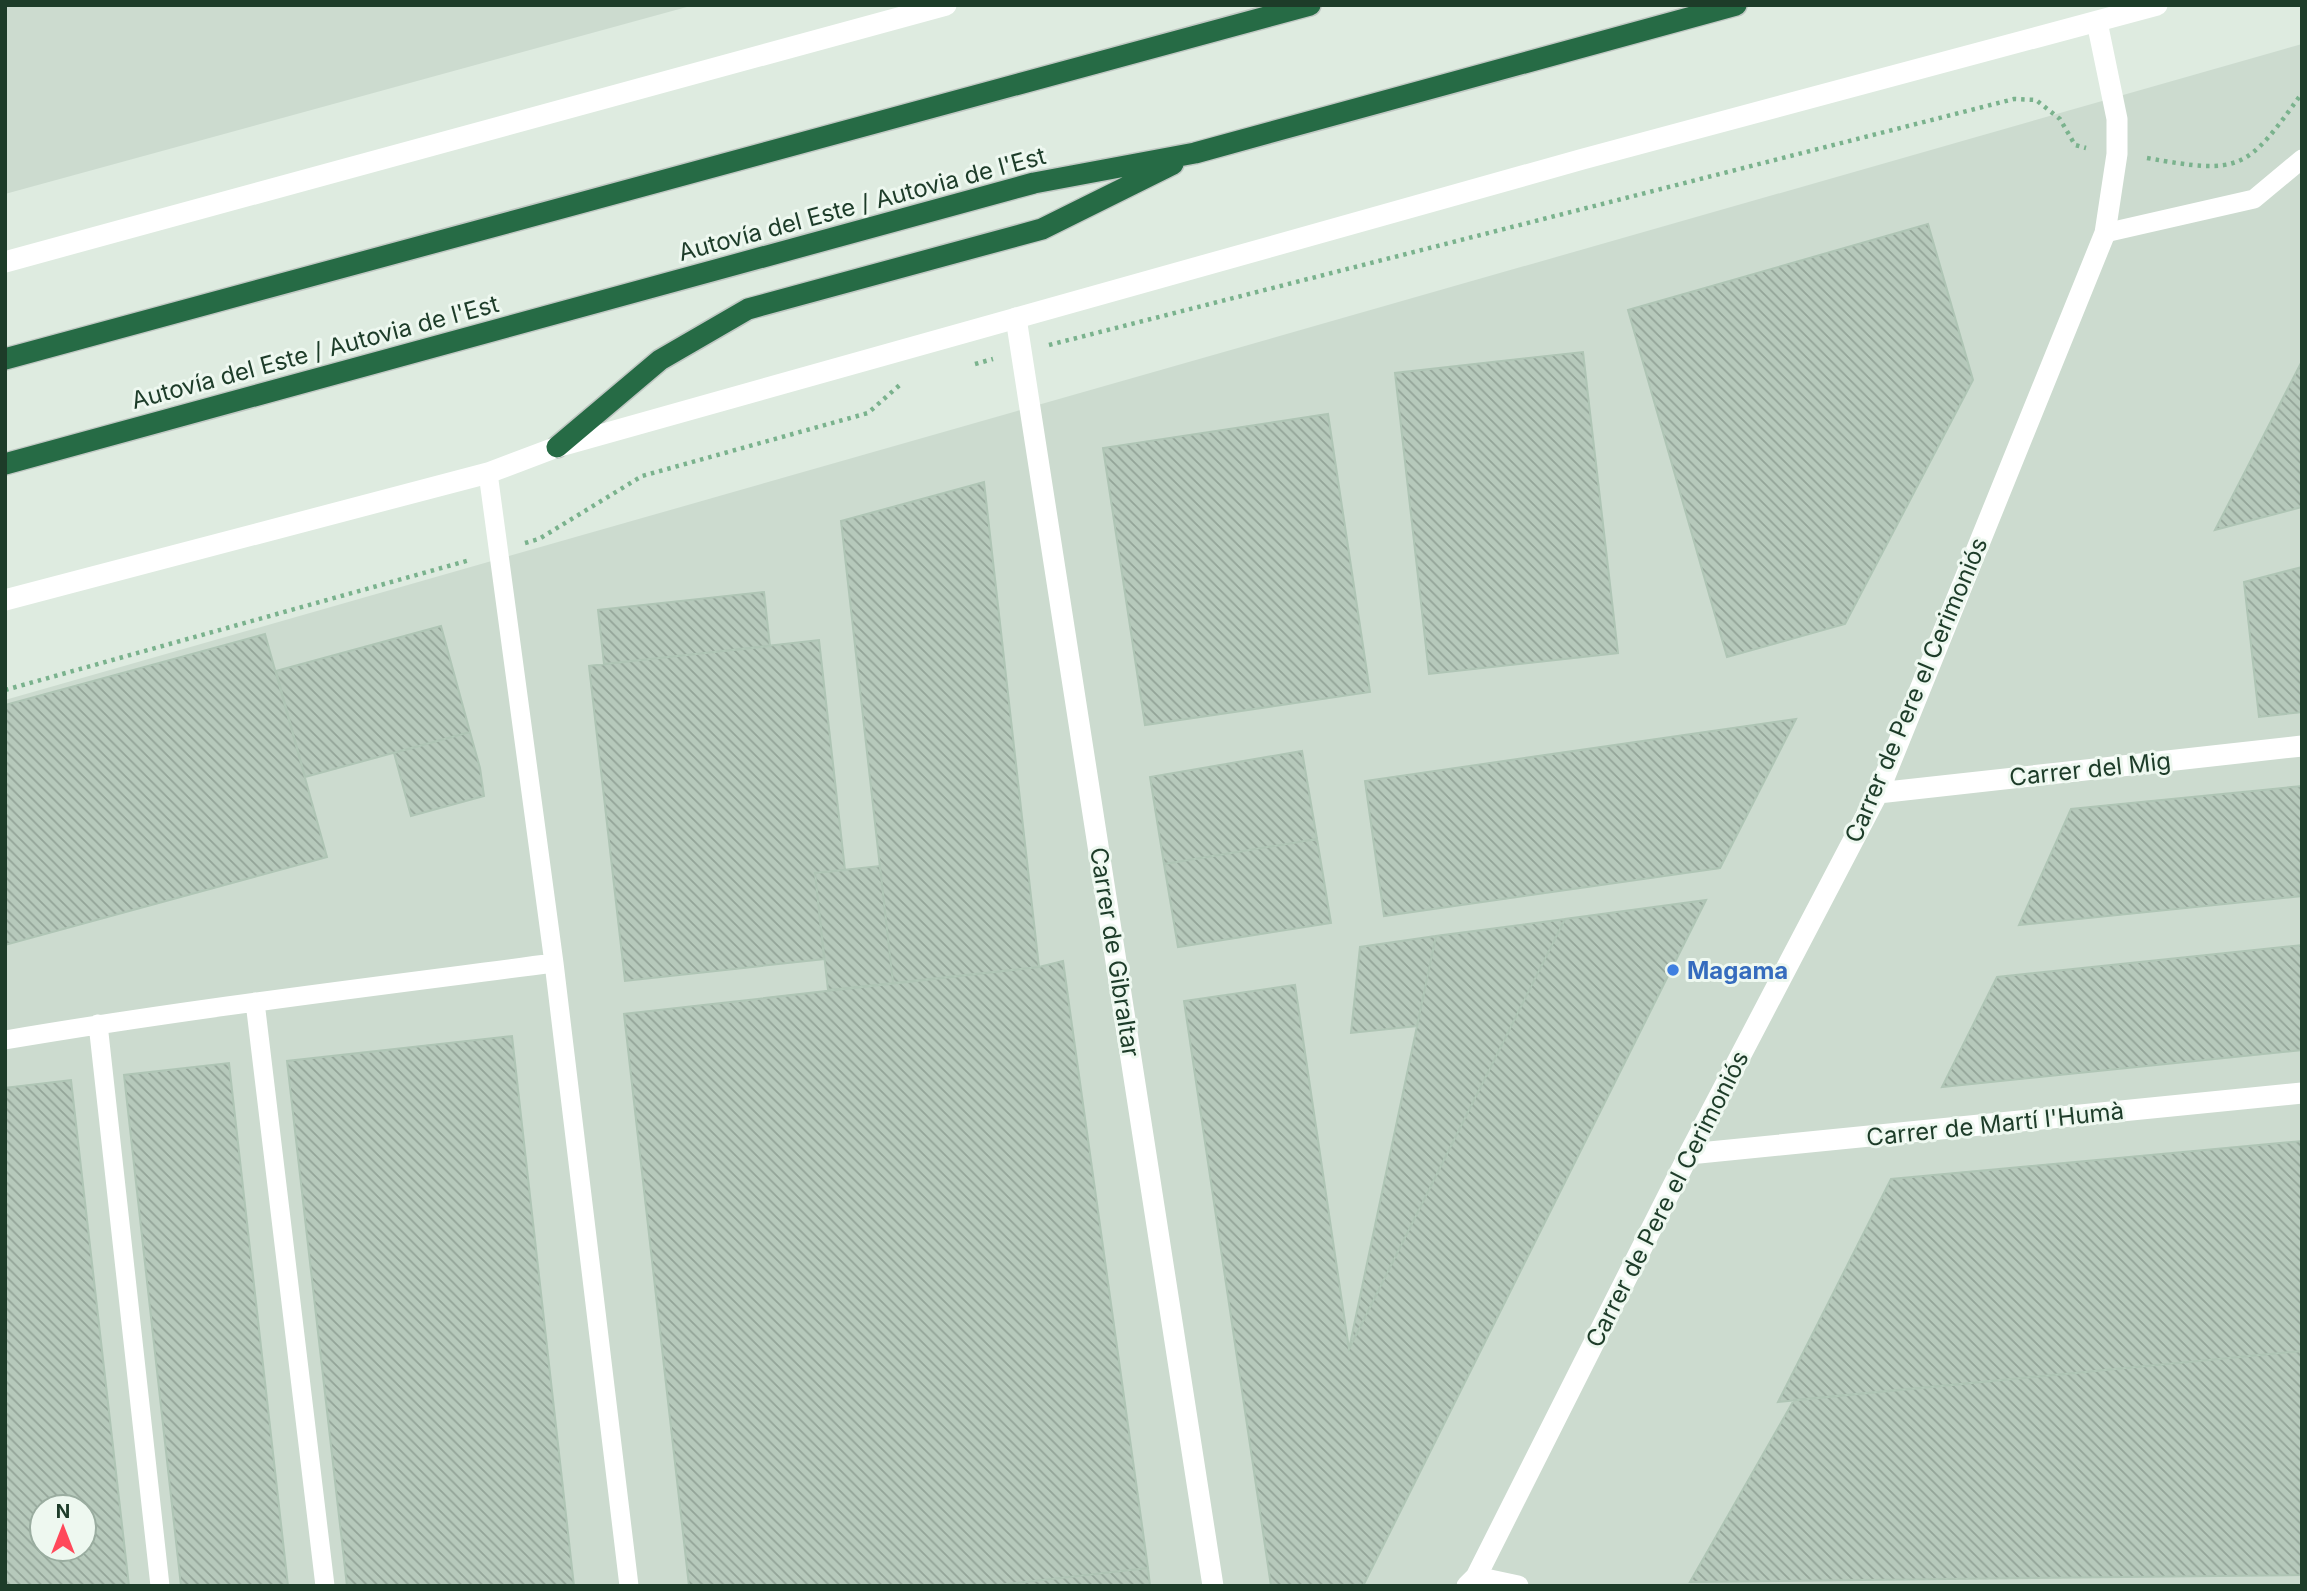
<svg xmlns="http://www.w3.org/2000/svg" width="2307" height="1591" font-family="Inter,sans-serif">
<style>
.built{fill:#ccdbcf;fill-rule:evenodd}
.building{fill:url(#building-back-hatch);stroke:#afc5b5;stroke-width:2;fill-rule:evenodd}
.lines{fill:none;stroke-linecap:round;stroke-linejoin:round}
.motorway-casing{stroke:#c0c8c3;stroke-width:24}
.path{stroke:#7ab28d;stroke-width:4.5;stroke-dasharray:3.5 5;stroke-linecap:butt}
.service{stroke:#fff;stroke-width:19}
.minor{stroke:#fff;stroke-width:21}
.tertiary{stroke:#fff;stroke-width:21}
.motorway{stroke:#266b45;stroke-width:21}
.shop-dot{fill:#3f7fe0;stroke:#eef8f0;stroke-width:2.5}
.labels{text-anchor:middle;dominant-baseline:central;stroke-width:6;stroke-linejoin:round;paint-order:stroke}
.street-label{font-size:24px;fill:#1d3c29;stroke:#eef8f0}
.shop-label{font-size:24px;font-weight:bold;fill:#366cbe;stroke:#eef8f0;text-anchor:start}
</style>
<defs>
<pattern id="building-back-hatch" width="6" height="6" patternUnits="userSpaceOnUse" patternTransform="scale(1.75)"><rect width="6" height="6" fill="#b6c9bb"/><path d="M-1 5l2 2M0 0l6 6M5-1l2 2" fill="none" stroke="#93a498"/></pattern>
</defs>
<rect width="100%" height="100%" fill="#deebe0"/>
<path class="built" d="M5,5H694L5,194Z
M2302,44V1586H5V700ZM42,1507H84V1549H42Z"/>
<path class="building" d="M1928,224L1973,380L1845,624L1727,657L1628,310Z
M1583,352L1618,653L1429,674L1395,373Z
M2302,361V507L2215,530Z
M1328,414L1370,692L1145,725L1103,448Z
M984,482L1039,967L893,983L841,521Z
M2302,567V712L2259,717L2244,582Z
M764,592L770,646L604,664L598,610Z
M441,626L470,732L305,777L276,671Z
M265,634L327,857L5,945V705Z
M819,640L845,870L815,873L824,959L625,981L589,666Z
M1796,719L1720,868L1384,916L1365,781Z
M470,732L480,768L484,796L411,816L394,753Z
M1302,751L1317,839L1164,864L1150,777Z
M2302,786V896L2019,925L2071,809Z
M1317,839L1331,923L1178,947L1164,864Z
M880,866L893,983L828,990L815,873Z
M1706,900L1363,1586H1271L1184,1001L1295,985L1349,1349L1565,919Z
M1565,919L1349,1349L1436,936Z
M1436,936L1417,1026L1351,1033L1360,947Z
M2302,945V1050L1942,1087L1997,977Z
M1063,961L1148,1568L989,1586H689L624,1014L1039,967Z
M512,1036L574,1586H347L287,1061Z
M229,1063L288,1586H181L124,1075Z
M71,1080L129,1586H5V1088ZM42,1507H84V1549H42Z
M2302,1141V1351L1778,1402L1891,1179Z
M2302,1351V1575L1690,1582L1794,1400Z
M1148,1568L1150,1586H989Z"/>
<g class="lines">
<defs>
<path id="motorway" d="M5,359L1310,5
M557,447L660,360L748,309L1042,229L1173,164
M5,464L1034,183L1195,153L1736,5"/>
</defs>
<use href="#motorway" class="motorway-casing"/>
<path class="path" d="M2147,158C2241,175 2247,170 2302,93
M1049,345L2014,99L2036,100L2060,119L2075,145L2086,148
M975,364L993,359
M525,543L539,539L642,476L868,413L902,383
M5,690L470,560"/>
<path class="service" d="M2105,233L2254,199L2302,159
M488,473L554,963L629,1586
M255,1002L325,1586
M98,1024L160,1586
M5,1040C187,1009 371,987 554,963"/>
<path class="minor" d="M5,262L946,5
M1016,318L1213,1586
M1878,793L2302,746
M1689,1154L2302,1093
M1476,1577L1518,1586
M1467,1586L1476,1577L1689,1154L1878,793L2105,233L2117,154V119L2097,22"/>
<path class="tertiary" d="M5,600L488,473L557,447L1583,159L2157,5"/>
<use href="#motorway" class="motorway"/>
</g>
<circle class="shop-dot" cx="1673" cy="970" r="7"/>
<g class="labels">
<g class="street-label">
<text transform="translate(862 204) rotate(-15)">Autovía del Este / Autovia de l'Est</text>
<text transform="translate(315 352) rotate(-15)">Autovía del Este / Autovia de l'Est</text>
<text transform="translate(1916 690) rotate(-67)">Carrer de Pere el Cerimoniós</text>
<text transform="translate(2090 769) rotate(-6)">Carrer del Mig</text>
<text transform="translate(1115 952) rotate(81)">Carrer de Gibraltar</text>
<text transform="translate(1995 1124) rotate(-6)">Carrer de Martí l'Humà</text>
<text transform="translate(1667 1199) rotate(-63)">Carrer de Pere el Cerimoniós</text>
</g>
<g class="shop-label">
<text x="1687" y="970">Magama</text>
</g>
</g>
<rect width="2307" height="1591" fill="none" stroke="#1d3c29" stroke-width="14"/>
<g transform="translate(63 1528)"><circle r="33" fill="#eef8f0" stroke="#9aada0" stroke-width="2"/>
<path d="M0-5L12 26L0 18L-12 26Z" fill="#ff485a"/>
<text y="-10" font-size="19" font-weight="bold" text-anchor="middle" fill="#1d3c29">N</text>
</g>
</svg>
